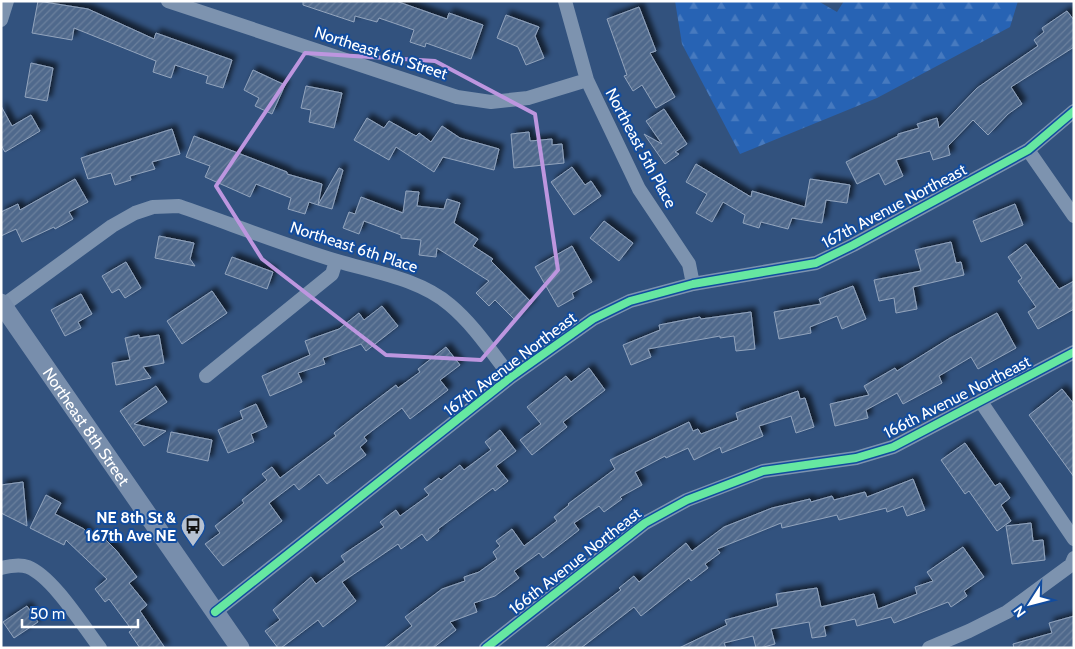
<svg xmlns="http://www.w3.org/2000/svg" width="1075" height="649" font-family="Cabin,sans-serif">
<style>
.forest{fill:url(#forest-firs)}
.building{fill:url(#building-hatch);stroke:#92a4bd;filter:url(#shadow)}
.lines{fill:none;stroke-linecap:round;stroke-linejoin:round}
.street{stroke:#7d93af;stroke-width:14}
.secondary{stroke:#788eac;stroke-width:19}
.cycleway-casing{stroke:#124c9e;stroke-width:11}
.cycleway{stroke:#66e7a1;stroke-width:8}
.marked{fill:none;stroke:#bd96df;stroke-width:4;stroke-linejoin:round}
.labels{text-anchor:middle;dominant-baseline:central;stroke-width:4;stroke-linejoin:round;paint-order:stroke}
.street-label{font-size:16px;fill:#fff;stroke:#124c9e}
.poi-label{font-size:16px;font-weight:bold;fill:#fff;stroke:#124c9e;text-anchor:end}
</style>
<defs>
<pattern id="forest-firs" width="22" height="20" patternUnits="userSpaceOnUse" patternTransform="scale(1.25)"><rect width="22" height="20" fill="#2763b4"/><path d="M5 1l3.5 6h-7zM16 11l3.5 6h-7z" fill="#477abf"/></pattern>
<pattern id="building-hatch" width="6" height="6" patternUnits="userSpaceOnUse" patternTransform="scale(1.25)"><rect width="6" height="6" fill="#50698c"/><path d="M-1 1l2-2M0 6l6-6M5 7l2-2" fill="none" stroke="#6a809d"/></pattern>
<filter id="shadow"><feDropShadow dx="4.5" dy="-4.5" stdDeviation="2.5" flood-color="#0009"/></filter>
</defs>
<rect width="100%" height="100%" fill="#32527e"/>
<path class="forest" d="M675,1H818L837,12L844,1H1018L1010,27L877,98L740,154L682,44Z"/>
<path class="building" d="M38,1L88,9L154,39L156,33L232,60L223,88L206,83L208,76L175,65L171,78L153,72L156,61L74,28L72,40L32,33Z
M303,1H396L447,19L449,13L483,25L471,59L426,43L425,47L410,42L414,30L379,18L377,22L355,16L354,22L303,5Z
M639,7L656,51L650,53L675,97L656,108L642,85L633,91L624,76L627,75L607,19Z
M1067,11L1074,20V47L1011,87L1022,104L1008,114L988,135L973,120L948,146L950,155L933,160L930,151L896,160L903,176L885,185L879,173L857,184L846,162L898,136V134L919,128L917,124L937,118L939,128L977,88L1038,46L1034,40L1044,32L1042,28Z
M506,15L539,27L535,36L544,58L526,65L518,47L497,38Z
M31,63L53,68L47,101L25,97Z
M253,70L285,85L272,114L255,106L259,98L244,90Z
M306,86L342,93L334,128L309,122L311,110L301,108Z
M1,106L12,126L31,115L40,131L5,152L1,145Z
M664,109L687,144L675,152L679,154L665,164L644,134L662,144L646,121Z
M367,118L384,128L389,121L416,136L419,133L431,142L442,126L460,138L499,149L494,170L443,157L434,172L396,147L389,160L354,140Z
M172,129L180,154L152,162L155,169L130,176L131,180L115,185L111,173L88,179L81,158Z
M529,132L530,141L552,139V145L562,144L564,163L514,168L511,134Z
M194,136L287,172V174L322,184L318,205L309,202L305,214L288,209L291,198L256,184L250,197L205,177L210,166L186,157Z
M696,164L751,197L752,191L805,207L810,179L850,185L847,203L826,200L822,223L792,218L788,229L761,222L759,228L743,223L745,215L723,202L712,222L696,213L707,194L686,182Z
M572,167L585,185L591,181L601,196L574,215L551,182Z
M339,168L343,170L332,209L318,205Z
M75,179L88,202L69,212L73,219L55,229L54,227L22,242L16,229L1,236V212L18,204L20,210Z
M406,191L419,192L417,206L444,209L447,199L460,203L454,223L478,239L473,246L493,259L491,261L532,303L515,320L495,300L489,306L476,293L489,281L437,248L436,257L419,255L421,240L401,238V235L364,221L359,234L343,228L349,212L355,214L361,197L403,213Z
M1015,204L1023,225L981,242L973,221Z
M604,221L633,243L619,261L590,238Z
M159,236L194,243L190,259L195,266L155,258Z
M951,242L956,263L961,262L964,275L913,287L917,309L896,313L894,298L879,301L874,280L921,271L915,250Z
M1026,244L1059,289L1074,281V309L1038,329L1028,312L1036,307L1018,281L1022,278L1008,257Z
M572,246L592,282L572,293L574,298L558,307L535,267Z
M232,257L273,272L267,289L225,274Z
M126,262L141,288L125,298L119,289L112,293L102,276Z
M853,286L866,319L842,329L837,316L810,327L811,333L779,339L774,312L821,304L819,299Z
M212,291L227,313L182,344L167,321Z
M81,294L92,314L78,322L81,328L65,336L51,310Z
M382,306L398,326L366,351L361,344L323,358L325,364L298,373L302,382L270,396L262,376L310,355L305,341L339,329L359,313L364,320Z
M751,312L755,349L736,351L734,336L720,338V336L648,349L651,357L631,365L623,345L660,330L659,325L700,317L701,319Z
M997,313L1016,348L978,369L971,357L939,376L942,383L903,404L897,393L866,410L868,418L835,426L830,404L869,395L864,386L895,368L897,371L950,338Z
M139,335V338L159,335L164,363L143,367L151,378L116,385L112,363L130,360L125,338Z
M446,347L460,365L440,380L448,390L410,419L402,408L364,437L367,441L360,447L366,455L327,484L319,474L299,490L294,484L269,503L282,521L223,566L205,544L220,533L215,526L244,503L242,500L267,480L262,474L272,467L280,478L336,436L334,433L362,411L396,385L398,388L420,372L418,369Z
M589,368L605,390L563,422L567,427L532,455L520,440L541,424L527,407L566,376L571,382Z
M156,386L167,402L134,424L166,431L144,446L120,411Z
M1062,389L1074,404V477L1029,415Z
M798,391L800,399L805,398L814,427L796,433L791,416L759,426L763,436L722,453L720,447L694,460L688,448L666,458L665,456L635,472L642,485L620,497L622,499L604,512L599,506L574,523L579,530L543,558L539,553L514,571L519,578L495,596L474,603L477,612L450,622L456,630L433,648H384L412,626L405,617L442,589L465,581L464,577L479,572L497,559L493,552L500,546L496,541L512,529L524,546L557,521L554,517L569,505L568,504L615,469L610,460L689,422L693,431L698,429L701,434L738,420L736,413Z
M256,404L267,427L251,434L254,442L228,453L218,430L243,419L240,411Z
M500,430L516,451L496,466L508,481L495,491L493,488L438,529L439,531L427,541L422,534L401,549L398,544L342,582L356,601L323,627L318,620L281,648H278L265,631L280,620L273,610L311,577L316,584L345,562L341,556L384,527L380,522L396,510L400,516L429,495L424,489L439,478L441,480L460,465L464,470L491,450L485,442Z
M171,432L212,440L208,461L167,452Z
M965,443L995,486L1000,483L1010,498L1001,505L1011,521L997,531L969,491L965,494L941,460Z
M913,479L925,510L907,516L903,506L887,512L886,508L839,520L837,515L782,528L781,523L717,549L720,553L705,564L708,568L691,581L689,578L641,616L634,607L581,648H545L621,590L619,588L634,576L639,582L686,543L692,551L724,527L772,508L810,499L811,502L832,496L834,500L865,492L867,497Z
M23,482L27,526L1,513V485Z
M46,495L61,503L55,514L84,529L97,543L103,537L116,550L137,577L129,583L147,605L140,611L165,648H140L129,632L132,630L109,599L105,602L95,589L107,579L66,540L64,545L30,528Z
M1031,523L1033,541L1043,540L1045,560L1012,564L1006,526Z
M963,547L984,577L964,591L967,596L951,607L948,602L894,623L891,617L857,626L855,619L824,626L826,636L812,638L809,622L771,629L775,644L760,648H756L753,636L724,643L726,648H679L727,625L725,620L778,606L776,594L817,588L821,607L874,594L878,609L917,594L915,587L933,581L927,572Z
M27,606L38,622L14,638L3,622Z
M1074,616V648H1014L1013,644L1052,633L1049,623Z"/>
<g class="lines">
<path class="street" d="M168,1L457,97L491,102L528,98L587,80
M565,1L587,80L639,189L689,264L693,284
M1,20L7,1
M1028,150L1074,216
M1,307L112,226L135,213L153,207L179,206C231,224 284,245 337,261C374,272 420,279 450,305C474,325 492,353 511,377
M206,376L332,274L336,261
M981,402L1074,539
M1,568C9,566 20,564 28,567C53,577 83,626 100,648
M215,612L511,377L593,319L630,301L693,284L816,263L853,245L1028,150L1074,111
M486,648L645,523L687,500L763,471L856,458L893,447L1074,352
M929,648L969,631L1007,612L1071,565L1074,558"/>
<path class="secondary" id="s1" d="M1,303L240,648"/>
<defs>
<path id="cycleway" d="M215,612L511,377L593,319L630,301L693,284L816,263L853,245L1028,150L1074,111
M486,648L645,523L687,500L763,471L856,458L893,447L1074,352"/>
</defs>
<use href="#cycleway" class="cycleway-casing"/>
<use href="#cycleway" class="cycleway"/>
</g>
<path class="marked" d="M305,53L435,61L535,114L558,270L481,360L386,355L262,259L216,186Z"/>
<defs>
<symbol id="bus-pin" viewBox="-11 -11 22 30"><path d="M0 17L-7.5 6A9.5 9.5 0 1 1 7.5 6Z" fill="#b7c2d2" stroke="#124c9e"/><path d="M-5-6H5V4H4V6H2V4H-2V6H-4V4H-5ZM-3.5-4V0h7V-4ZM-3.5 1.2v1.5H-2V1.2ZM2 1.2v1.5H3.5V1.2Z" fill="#111"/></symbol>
</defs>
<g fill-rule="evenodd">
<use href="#bus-pin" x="179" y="512" width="28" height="38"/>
</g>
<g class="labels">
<g class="street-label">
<text transform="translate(381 53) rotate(18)">Northeast 6th Street</text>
<text transform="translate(641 148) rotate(62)">Northeast 5th Place</text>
<text transform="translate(894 206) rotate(-28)">167th Avenue Northeast</text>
<text transform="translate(354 247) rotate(18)">Northeast 6th Place</text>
<text transform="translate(510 364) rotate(-37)">167th Avenue Northeast</text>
<text transform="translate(957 397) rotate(-27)">166th Avenue Northeast</text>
<text stroke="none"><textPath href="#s1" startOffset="150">Northeast 8th Street</textPath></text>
<text transform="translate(575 561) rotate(-38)">166th Avenue Northeast</text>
</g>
<g class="poi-label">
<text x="176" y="517">NE 8th St &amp;<tspan x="176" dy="18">167th Ave NE</tspan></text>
</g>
</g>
<rect width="1075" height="649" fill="none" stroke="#ffffff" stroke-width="5"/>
<g transform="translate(1030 604) rotate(234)" stroke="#124c9e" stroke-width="4" paint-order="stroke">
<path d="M0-4L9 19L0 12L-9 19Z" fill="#ffffff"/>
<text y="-8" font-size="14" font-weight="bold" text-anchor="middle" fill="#ffffff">N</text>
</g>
<path d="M22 619v8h116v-8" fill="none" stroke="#ffffff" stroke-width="2.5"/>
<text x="30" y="619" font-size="15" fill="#ffffff" stroke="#124c9e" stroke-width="4" paint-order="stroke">50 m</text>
</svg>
